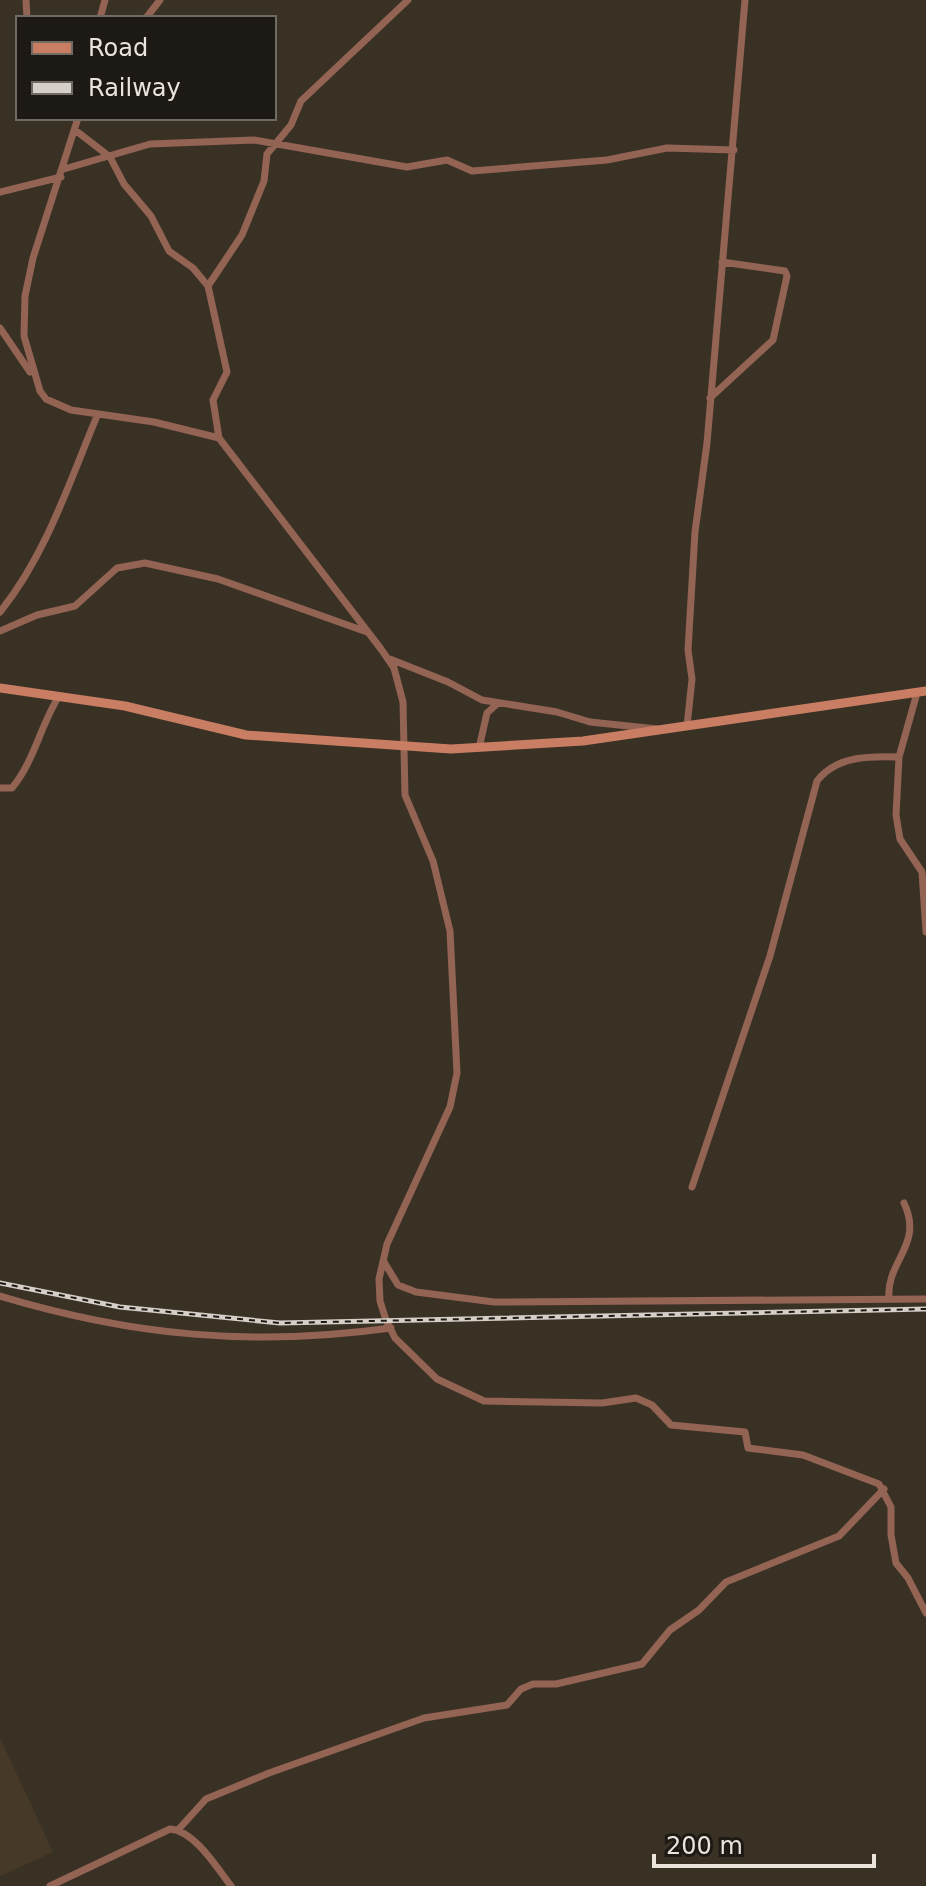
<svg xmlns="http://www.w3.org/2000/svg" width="926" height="1886" font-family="'DejaVu Sans',sans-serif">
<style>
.built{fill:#463928}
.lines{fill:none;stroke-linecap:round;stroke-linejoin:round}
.street{stroke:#936353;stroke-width:7}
.secondary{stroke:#c97e64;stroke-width:9}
.rail-casing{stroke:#d5cfc7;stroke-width:5}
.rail{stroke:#1d1914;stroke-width:2;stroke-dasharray:6;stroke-linecap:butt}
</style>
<rect width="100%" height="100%" fill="#3a3125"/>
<path class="built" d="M0,1738L53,1852L0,1876Z"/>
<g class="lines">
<path class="street" d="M26,0L27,18
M100,18L105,0
M146,18L160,0
M78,118L33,258L25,296L24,336L40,391L46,399L71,410L154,422L219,438L381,649L394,668L403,702L405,795L433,861L450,931L457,1073L450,1107L387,1244L379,1279L380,1301L386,1320L395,1338L437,1379L484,1401L602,1403L636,1398L652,1405L671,1425L745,1432L748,1448L803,1455L879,1484L891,1507V1535L896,1563L908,1578L926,1613
M75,130L110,157L124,184L151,216L169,251L193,268L208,286L227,372L213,400L219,438
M64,169L150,144L254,140L407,167L447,160L472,171L607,160L667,148L734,150
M0,192L61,177
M208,286L242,235L264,181L267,154L291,125L301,101L408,0
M0,328L30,372
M710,398L773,340L787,276L785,271L722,262
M0,612C46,555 69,483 97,416
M0,631L37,615L75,606L117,568L145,563L218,579L367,632
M390,659L448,682L482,700L557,712L590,722L657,729
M917,693L899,757L896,815L900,839L922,872L926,932
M687,726L692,679L688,650L695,532L707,443L745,0
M479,748L487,713L498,703
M0,788H12C35,760 40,726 59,696
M692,1187L770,956L817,781C836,756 869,756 899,757
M384,1262L398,1285L416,1292L494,1302L926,1299
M0,1296C133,1336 253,1347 391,1328
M889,1298C886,1261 924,1245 904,1203
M178,1830L206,1799L269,1773L424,1718L507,1705L521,1689L533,1684H556L642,1664L670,1630L699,1610L726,1582L839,1536L884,1489
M50,1886L170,1829C195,1831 217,1868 231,1886"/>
<path class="secondary" d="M0,688L125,706L246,735L451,749L583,741L926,691"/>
<defs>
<path id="rail" d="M0,1283L120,1307L280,1323L926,1309"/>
</defs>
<use href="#rail" class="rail-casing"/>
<use href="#rail" class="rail"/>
</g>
<rect x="16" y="16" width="260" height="104" fill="#1d1914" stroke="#6f6a64" stroke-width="2"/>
<rect x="32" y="42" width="40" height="12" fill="#c97e64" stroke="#6f6a64" stroke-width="2"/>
<text x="88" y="56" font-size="24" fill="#eae4dd">Road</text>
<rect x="32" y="82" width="40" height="12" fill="#d5cfc7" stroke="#6f6a64" stroke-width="2"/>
<text x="88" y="96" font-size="24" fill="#eae4dd">Railway</text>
<path d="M654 1854v12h220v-12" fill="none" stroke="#eae4dd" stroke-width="4"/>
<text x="666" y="1854" font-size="24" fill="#eae4dd" stroke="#1d1914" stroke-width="6" paint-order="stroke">200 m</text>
</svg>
